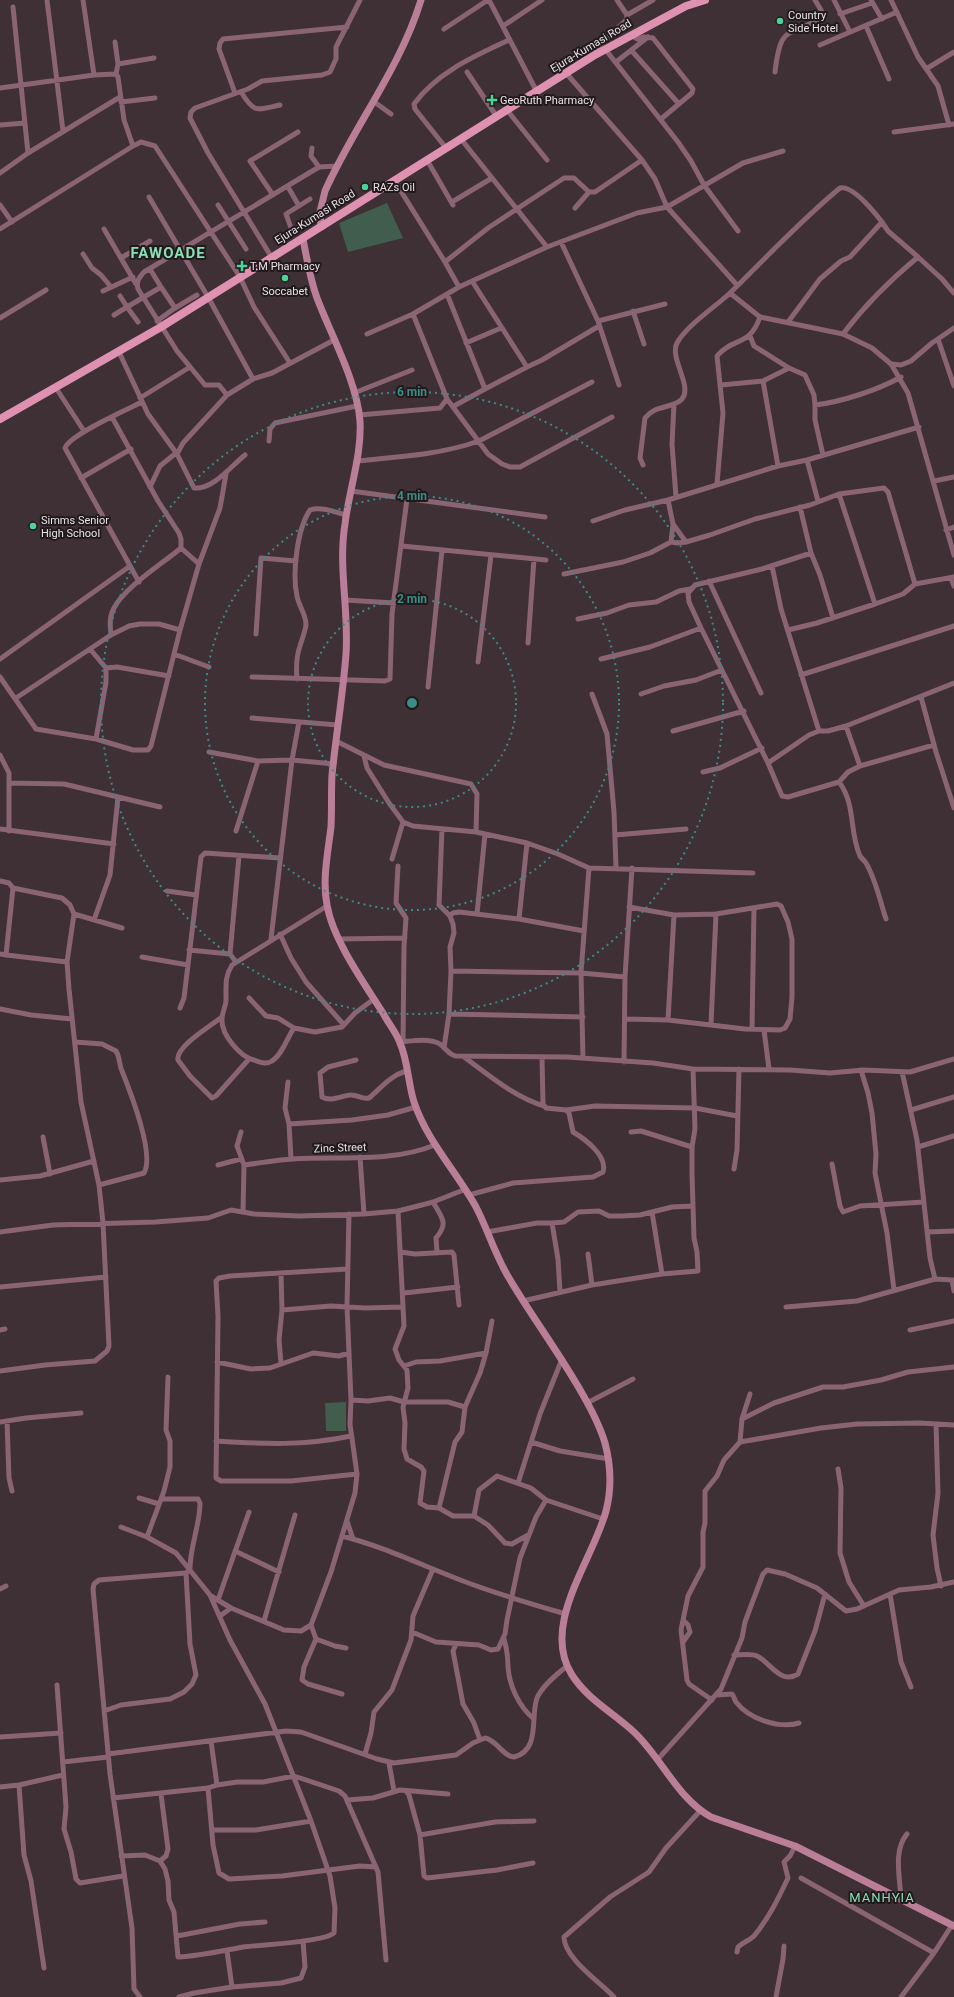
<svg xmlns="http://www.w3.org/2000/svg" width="954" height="1997" font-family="Roboto,sans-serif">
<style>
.green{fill:#415d4e}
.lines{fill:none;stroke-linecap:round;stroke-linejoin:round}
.street{stroke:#8a6473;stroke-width:5}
.secondary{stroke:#ba7e96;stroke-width:7}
.primary{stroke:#de91b0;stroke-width:8}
.ring{fill:none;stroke:#3b8b86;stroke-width:2;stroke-dasharray:2 4}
.poi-dot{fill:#4cd39a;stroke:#201a1c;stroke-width:1.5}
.labels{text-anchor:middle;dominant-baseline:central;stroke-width:4;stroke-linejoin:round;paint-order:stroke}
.poi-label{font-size:11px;fill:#eae0e4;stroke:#201a1c;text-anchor:start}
.street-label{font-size:11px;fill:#eae0e4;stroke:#201a1c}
.quarter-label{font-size:13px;letter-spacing:1px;fill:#8addb4;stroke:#201a1c}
.district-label{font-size:15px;font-weight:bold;letter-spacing:1px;fill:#8addb4;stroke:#201a1c}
.centre{fill:#3b8b86;stroke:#201a1c;stroke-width:2}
.ring-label{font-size:12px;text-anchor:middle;font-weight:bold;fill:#3b8b86;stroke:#201a1c;stroke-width:4;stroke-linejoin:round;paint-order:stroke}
</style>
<rect width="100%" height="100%" fill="#3e3035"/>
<path class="green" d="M387,203L403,238L348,252L339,223Z
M346,1402V1431H326L325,1403Z"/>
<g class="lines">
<path class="street" d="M47,0L63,131
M83,0L94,75
M489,0L537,92
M834,0L850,32
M871,0L882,19
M891,0L918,57L938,86L949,125
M13,7L28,153
M840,14L872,3
M627,15L653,0
M503,26L542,0
M866,26L889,79
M444,29L488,0
M631,35L637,39L644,37L653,38L693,89L692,93L661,119
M115,42L118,64L116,74
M820,45L897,12
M605,49L678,142L691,161L704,185L738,231
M631,50L679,104
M593,55L599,46L627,19V15L617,0
M616,62L648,37
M118,64L154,58
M926,69L954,52
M467,72L497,117
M775,72C781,21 788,40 823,16L821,10L815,0
M566,73L642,160L655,179L667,207L737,285
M0,88L94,75L116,74L118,77L124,120L133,146
M241,92C255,114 256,110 280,105
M235,93L219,49L220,43L223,39L347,27
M373,101L391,114
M121,102L155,98
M507,110L547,160
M0,125L25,123
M894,132L954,124
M461,139L547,247
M312,148L311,156L319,167
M446,148L415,109L414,104C437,72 475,56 509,40
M427,160L453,205
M0,173L28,153L120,97
M394,180L445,262L459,287
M288,187L299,206
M273,195L250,161L298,132
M149,197L208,297L253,379
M452,202L492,178
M0,205L12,222
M218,205L246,249
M575,208L589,192
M291,228L286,214L310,199
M0,229L133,146L141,142L155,146L240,277L254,307L290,363
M104,229L136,284
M561,242L598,321L619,385
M83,254L92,268L101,275L111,287
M121,258L150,241
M272,258L208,153L190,118L191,112L195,108L248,89L262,81L322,75L330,72L336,59V47L360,0
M445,262L488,228L564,178H574L589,192H595L642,160
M150,269L161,287
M472,281L527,367L542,360L599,326
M103,291L133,277
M730,293L760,317L843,334L872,348L891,364L908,393L954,555
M447,294L485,389L454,406
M175,308L197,295
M633,311L644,344
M114,315L127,307L120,296
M0,318L46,290
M598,321L665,304
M138,322L127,307L161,287L175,308L157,321
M788,322L820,279L841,261L850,257L882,222L888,231L918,257
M367,334L413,314
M843,334C865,305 889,281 918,257L942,279L954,293
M750,336L754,346L789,368L805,375L814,395L815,405C841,402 878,390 901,377
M938,339L954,386
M466,343L501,328
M119,352L148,414L177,454L194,488C213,490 231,466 245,455
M891,364L901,365L911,361L932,343L954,328
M763,381L778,466
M721,385L763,381L789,368
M56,388L84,431
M485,389L527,367
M354,393L412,370
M227,395L219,385H205L177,351L138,289C136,281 139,278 144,272L319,167L338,166
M140,398L190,367
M674,404L672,444L676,497
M815,405V420L823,455
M359,415L440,408L447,399
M112,417L158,501L179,533L181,539V548
M612,417L520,467H510L502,464L488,454L447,399L413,314L459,287L547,247L637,213L667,207L743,163L783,151
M269,441L270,429L275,423L357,406
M177,454L183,443L227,395L253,379L272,373L334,340
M807,460L818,501
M356,461C398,457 439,455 479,441L592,382
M643,465L640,458L645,418C656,404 673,409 682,399C693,386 669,358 677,343C687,325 714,308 730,293C766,258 801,220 840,188C853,185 875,213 882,222
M81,478L131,449
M934,481L954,477
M717,484L723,413L717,356C734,336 749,348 760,317
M150,487L160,466L176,453
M351,491L545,517
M839,494L875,604
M668,500L673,524L671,542
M800,507L811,553L820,575L833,618
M593,521L625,510L668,500L778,466L807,460L919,427
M673,524L686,542
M946,530L954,527
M402,546L546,560
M772,566L781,609L819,731
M564,574L623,562L650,553L671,542L677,543L686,542L710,535L755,519L810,505L839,494L884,488L888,492L915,584
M951,578L954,586
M709,581L761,693
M139,582L65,448C69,435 128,409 142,402
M345,600L394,603
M578,619L607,613L629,605L656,602L679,591L690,589
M788,630L817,623L875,604L903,594L915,584L954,577
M256,634L261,558L296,561
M111,635C110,626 109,617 114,608C125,587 162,564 181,548L199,564
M528,643L534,559
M90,649L106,668V682L96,739
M174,654L209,667
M0,659L130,566
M601,659L650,647L701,628
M478,662L491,555
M106,668L117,667L169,676
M801,675L954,626
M0,677L36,729L96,739L133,750H148L151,746L180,630L199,564L220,508L226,474
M252,677L385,681L390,679L392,614L407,499
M297,679C296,667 296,657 300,646C302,639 305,632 306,625C306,614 299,607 297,596C292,574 297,529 310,510C321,506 335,512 346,515
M428,687L442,550
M592,694L607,734L614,812L616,868
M641,694L664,686L696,680L722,670
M921,697L936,752L954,808
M16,698L111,635L129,626L140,624H159L180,630
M252,718L338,725
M846,726L860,766
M673,731L744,711
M336,741L384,765L471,784L477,794L476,832
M934,745L860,766L848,772L839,782L788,797L782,796L768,763L809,735L819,731H828L846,726L954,683
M209,752L258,761L292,760L334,764
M0,755L9,773V831
M364,756L367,768L389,803L403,822L413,826L476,832L527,843L558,854L589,868L753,873
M768,763L701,628L689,602L688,593L695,585L762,569L811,553
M703,772L720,768L762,748
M839,782C856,804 849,832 860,856C862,859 865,861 866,863C876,880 880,901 886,919
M10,783L64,784L160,807
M0,829L114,844
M442,829L439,905L450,916L453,924L454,933L450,947L451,971L449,1014L444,1048
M236,831L258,761
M615,835L686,829
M392,859L403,822
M398,866L396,903L406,918L404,947L403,1042
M0,881L9,883L13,888L62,898L70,905L74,914L67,962L69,989L81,1102L99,1185L103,1223L109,1346L107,1351L95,1361L45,1365L0,1371
M13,888L6,955L67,962
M167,891L196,895
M327,906L232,965C225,976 226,985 226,998C227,1005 222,1011 222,1019C221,1034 240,1057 254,1060C260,1062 266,1065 272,1061C282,1055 287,1038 294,1028L315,1032L342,1027L355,1013L374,999
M629,907L674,915L716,914L777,904L781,906L788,922L792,939V997L790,1019L785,1028L780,1030L745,1029L668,1020
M74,914L122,928
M477,914L485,834
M450,916L453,913L459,912L519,919L527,843
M519,919L584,931
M94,920L110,875L118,797
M280,934L291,958L306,982L344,1025
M271,939L292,760L299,722
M340,939L405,938
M189,950L230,954L236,962
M0,954L6,955
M230,954L239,856
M142,957L188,965
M451,971L581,973L625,977
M249,998L266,1016L278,1018L294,1028
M180,1008L184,998L201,857L205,853L280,858
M0,1009L31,1015L72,1019
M449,1014L583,1017
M222,1017C212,1025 175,1047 178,1060L190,1076L212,1098L216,1096L249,1059
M625,1019L668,1020L674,915
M711,1024L716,914
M752,1029L754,908
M764,1030L769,1069
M75,1042L102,1044L116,1051C120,1057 119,1065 122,1071C130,1091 155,1154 144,1173L99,1185
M400,1042C412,1041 427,1038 438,1043C445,1046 448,1055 456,1056L567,1057L653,1063L693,1069L790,1070L830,1073L864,1070L910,1072L954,1059
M464,1057C489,1075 514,1097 544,1106
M542,1057L543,1104L546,1108L566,1110L595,1106L695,1108L737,1116
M583,1058L581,973L589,868
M356,1060L328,1067L320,1073L322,1097C331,1102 341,1096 350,1095C357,1094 362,1100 369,1098C382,1087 390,1076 406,1071
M624,1062L625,977L632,868
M861,1070L868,1093L872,1113L876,1154L875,1173L887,1233L894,1290
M901,1072L903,1076L917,1140L930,1258L935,1279
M288,1082L285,1108L289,1124
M911,1110L954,1097
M241,1132L237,1146L244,1165L243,1211
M631,1132L641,1131L692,1147
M43,1137L50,1174
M918,1147L954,1136
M360,1157L364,1214
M291,1159L289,1124L352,1120L388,1115L416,1107
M832,1164L840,1206L843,1212L860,1206L924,1202
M218,1165L241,1159
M244,1165C260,1163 276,1160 293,1159C340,1156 391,1163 435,1145
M734,1169L737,1150L739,1069
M0,1180L40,1176L94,1161
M469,1195L513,1183L593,1177L603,1172C608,1156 585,1139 573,1132L569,1113L566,1110
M433,1202C442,1218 449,1223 436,1238L437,1252
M398,1211L404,1326L395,1349L399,1360L407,1370L408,1388L403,1407L405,1423L404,1449L407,1459L421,1467L424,1471L420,1503L427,1507L439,1508L453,1516H474L488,1525L505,1543L512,1544L528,1535
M652,1212L662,1274
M552,1223L564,1222L578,1212L599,1211L609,1216H622L640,1215L672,1207L693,1206
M0,1232L53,1225L155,1222L208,1218L231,1210L254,1214L299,1216L364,1214L398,1211L418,1206L433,1202L466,1189
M487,1232L537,1223H552L558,1259L560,1292
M927,1232L954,1231
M400,1252L415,1254L452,1252L454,1255L459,1305
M348,1269L230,1276L219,1278L216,1281L218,1316L216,1478L221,1481H291L357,1474
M281,1274L282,1310L279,1340L281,1363
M954,1280H952L954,1291
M592,1285L662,1274L698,1271L697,1252L694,1238L692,1174V1147L695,1129L693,1069
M0,1287L106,1277
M404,1293L458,1287
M523,1301L592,1285L588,1254
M786,1307L857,1301L935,1279L952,1280
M282,1310L331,1306L365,1308L402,1307
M0,1330L5,1329
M910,1330L954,1321
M217,1362L251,1369L270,1368L313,1353L339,1356L349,1353
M404,1366L416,1362L440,1361L486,1353
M351,1400L368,1401L390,1398L404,1402H448L465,1407
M587,1403L633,1379
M742,1419L774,1403L823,1387H843L881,1380L908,1372L954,1367
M7,1421L9,1478L12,1491
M0,1422L26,1418L81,1413
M936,1424L938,1493L933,1535L937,1568L941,1586
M216,1441C264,1444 304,1446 351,1436
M531,1442L560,1451L609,1459
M740,1442L821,1428L857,1424L920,1423L954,1425
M838,1469L841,1488L840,1553L849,1582L864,1606
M518,1483L540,1414L562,1359
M139,1498L159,1504
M439,1508L455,1442L462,1432L465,1407L480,1373L486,1353L492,1321
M474,1516L479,1490L497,1476L531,1488L546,1500
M347,1521L353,1539
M342,1536C385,1547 423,1566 463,1581C497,1594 531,1604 566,1614
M147,1537L164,1491L170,1467V1441L166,1430L168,1377
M235,1551L279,1572
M0,1589L6,1586
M890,1594L901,1662L911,1687
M211,1596L231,1608L284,1630L301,1631L311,1625L331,1572L355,1493L357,1474L350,1424L351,1400L347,1306L349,1214
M218,1600L249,1512
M220,1616L231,1608
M264,1621L295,1515
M311,1625L316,1639L335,1646L346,1648
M412,1632L436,1642L479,1645L491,1650L498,1649L505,1634L507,1620L520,1558L536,1517L546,1500L603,1519
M316,1639L304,1667L302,1680L308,1684L342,1694
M504,1639C507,1649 508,1656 508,1667C509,1685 519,1707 534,1719
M683,1642L690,1632L688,1625L684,1621
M456,1644L453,1651L463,1704L474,1723L480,1740
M734,1655C741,1655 751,1653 757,1656C770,1662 780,1685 798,1674L815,1631L825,1594
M57,1685L66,1807L64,1829L71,1852L76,1879L80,1883L123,1876
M717,1695L732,1694C734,1696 734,1699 736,1702C749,1719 779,1729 799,1723
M712,1700L689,1684L687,1680L681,1630L688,1596L703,1567V1532L705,1523V1491L717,1476L724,1460L740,1442L742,1419L750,1394
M104,1711L121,1705L170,1699L184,1692L192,1684L196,1675L190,1644L186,1573
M0,1737L61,1733
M108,1754L286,1731L301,1732L377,1759L394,1763L456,1755L473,1743L485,1738C497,1740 502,1756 514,1757C541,1750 530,1717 537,1698C542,1686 557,1674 567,1666
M365,1754L371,1733L374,1712L392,1690L411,1640L413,1616L433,1569
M658,1759L721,1689L742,1638L745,1622L763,1574L767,1570L785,1574L817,1588L846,1611L857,1609L899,1590L931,1587L954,1582
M63,1762L108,1757
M389,1763L394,1791
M19,1785L24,1855L31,1881L44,1968
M217,1785L237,1782H263L294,1776L339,1791L345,1796L378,1872L386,1960
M0,1787L19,1785L63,1775
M208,1788L213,1845L219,1873L229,1879L282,1876L360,1866L376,1867
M406,1791L409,1795L420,1835L424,1876L427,1878L497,1870L533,1863
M113,1798L208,1788L217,1785L211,1741
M347,1800L373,1798L400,1790L448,1794
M212,1830H256L311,1821
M420,1835L495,1822L534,1821
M121,1856L145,1855L160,1861L165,1869L168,1881L169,1900L174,1912L178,1957C200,1956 221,1951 243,1947C260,1945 324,1942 334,1933L335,1908L330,1876L311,1821L265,1704L230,1640L210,1595L176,1553L147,1537L121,1527
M160,1861L166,1856L168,1849L161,1794
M801,1878L934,1953
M901,1899C900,1878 893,1850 907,1834
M177,1936L240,1924L265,1922
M227,1951L232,1987
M737,1952L738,1947C743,1942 749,1941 754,1936C769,1918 778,1899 788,1878L784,1862L790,1856L795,1846
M140,1997L134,1989L132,1928L110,1774L93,1589L94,1584L99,1580L186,1573L190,1569C190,1546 200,1525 200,1503L198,1499H161
M179,1997L194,1993L232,1987L281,1983L301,1978L305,1967L303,1941
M614,1997C600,1982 564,1958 564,1937L610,1897L649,1872L666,1848L700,1811
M776,1997L783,1959L784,1946
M901,1997L934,1953L952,1925"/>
<path class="secondary" d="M321,227L320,212L325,191C354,126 400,69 421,0
M303,239C307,259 310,279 317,298C331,335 357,382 360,421C362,455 349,490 345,524C338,567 349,610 346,654C343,694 336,735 332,775C331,792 332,810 331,827C328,852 322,880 327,905C333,940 364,983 383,1013C388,1023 396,1032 400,1043C408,1061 408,1083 414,1102C427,1141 456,1171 476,1207C488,1230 495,1255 509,1278C531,1315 557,1350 579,1388C589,1405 599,1423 605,1443C611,1466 612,1488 606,1511C593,1560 540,1625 572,1675C588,1700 614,1713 635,1733C662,1759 678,1799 711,1817L795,1846L954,1926"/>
<path class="primary" d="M0,419L161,327L593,56L686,6L705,0"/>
</g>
<g class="ring">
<circle cx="412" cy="703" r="104"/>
<circle cx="412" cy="703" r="207"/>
<circle cx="412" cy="703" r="311"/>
</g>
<g class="poi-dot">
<circle cx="780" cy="21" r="4"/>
<path d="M490 94h4v4h4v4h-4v4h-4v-4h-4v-4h4z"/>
<circle cx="365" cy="187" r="4"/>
<path d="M240 260h4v4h4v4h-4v4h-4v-4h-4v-4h4z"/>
<circle cx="285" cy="278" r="4"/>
<circle cx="33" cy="526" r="4"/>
</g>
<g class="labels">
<g class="poi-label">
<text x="788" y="15">Country<tspan x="788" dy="13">Side Hotel</tspan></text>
<text x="500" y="100">GeoRuth Pharmacy</text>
<text x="373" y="187">RAZs Oil</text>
<text x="250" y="266">T.M Pharmacy</text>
<text x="285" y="291" text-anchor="middle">Soccabet</text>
<text x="41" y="520">Simms Senior<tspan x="41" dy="13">High School</tspan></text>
</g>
<g class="street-label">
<text transform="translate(591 46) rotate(-31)">Ejura-Kumasi Road</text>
<text transform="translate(315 217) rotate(-32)">Ejura-Kumasi Road</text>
<text transform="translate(340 1148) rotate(-2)">Zinc Street</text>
</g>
<g class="quarter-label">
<text x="882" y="1897">MANHYIA</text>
</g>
<g class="district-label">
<text x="168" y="253">FAWOADE</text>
</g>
</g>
<circle cx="412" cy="703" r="6" class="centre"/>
<g class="ring-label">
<text x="412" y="396">6 min</text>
<text x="412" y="500">4 min</text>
<text x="412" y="603">2 min</text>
</g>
</svg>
